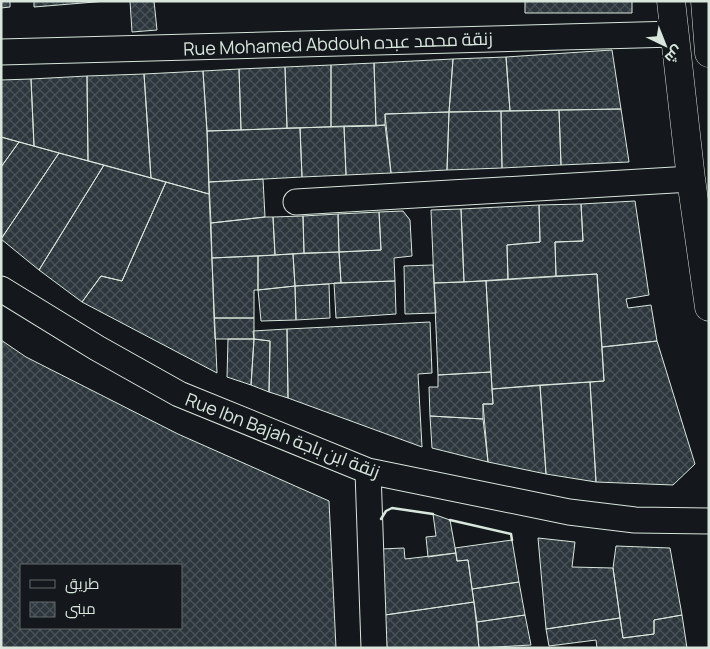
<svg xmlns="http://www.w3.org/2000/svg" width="710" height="649" font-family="Manrope,Cairo,sans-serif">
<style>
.building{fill:url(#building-cross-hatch);stroke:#d8e6dc;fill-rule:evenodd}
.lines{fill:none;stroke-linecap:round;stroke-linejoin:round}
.minor-casing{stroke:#d8e6dc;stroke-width:27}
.primary-casing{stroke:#d8e6dc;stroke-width:29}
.minor{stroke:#14181c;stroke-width:25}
.primary{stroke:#14181c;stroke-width:28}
.wall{stroke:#d8e6dc;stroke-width:2.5}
.labels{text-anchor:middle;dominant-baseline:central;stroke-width:4;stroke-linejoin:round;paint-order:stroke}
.street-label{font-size:18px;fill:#d8e6dc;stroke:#14181c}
</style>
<defs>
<pattern id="building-cross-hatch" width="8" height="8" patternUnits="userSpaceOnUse" patternTransform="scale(1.25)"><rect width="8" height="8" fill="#2c363c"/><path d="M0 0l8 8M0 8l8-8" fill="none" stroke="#4a5358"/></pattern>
</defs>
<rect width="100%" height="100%" fill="#14181c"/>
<path class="building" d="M1,1H10V7L1,8Z
M34,1H107L34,7Z
M130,1H154L157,30L132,32Z
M525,1H632V13H525Z
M612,50L621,109L510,111L506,57Z
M506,57L510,111L449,112L453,59Z
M453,59L449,112L385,114V125L376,126L374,63Z
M374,63L376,126L331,127V65Z
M331,65V127L287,128L285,67Z
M285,67L287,128L241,130L239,69Z
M239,69L241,130L207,131L203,71Z
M203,71L207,131L209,194L151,178L144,74Z
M144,74L151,178L88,161L87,76Z
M87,76L88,161L34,146L31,79Z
M31,79L34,146L1,137V80Z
M621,109L629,162L561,165L559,110Z
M559,110L561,165L502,168L501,111Z
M501,111L502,168L447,170L449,112Z
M449,112L447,170L391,173L385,114Z
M385,125L391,173L346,175L344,126Z
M344,126L346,175L302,177L300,128Z
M300,128L302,177L209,182L207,131Z
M1,137L19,142L1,167Z
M19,142L59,153L1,239V167Z
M59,153L104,165L39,270L1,239Z
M104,165L166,182L122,281L101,276L82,302L39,270Z
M263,179L265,217L211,223L209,182Z
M166,182L209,194L217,373L82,302L101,276L122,281Z
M635,201L649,295L626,299L628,308L651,305L657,341L602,347L597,274L556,276L555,242L583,241L581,204Z
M581,204L583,241L555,242L556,276L508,279L507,245L540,242L539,205Z
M539,205L540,242L507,245L508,279L464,282L461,209Z
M461,209L464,282L434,283L431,210Z
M403,211L410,220L412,256L394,258L395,281L341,283L339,252L381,250L379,212Z
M379,212L381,250L339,252L338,214Z
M338,214L339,252L304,253L303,216Z
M303,216L304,253L275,255L273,217Z
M265,217H273L275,255L212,258L211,223Z
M339,252L341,283L295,286L293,254Z
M293,254L295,286L258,290V256Z
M258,256V290H254V318H214L212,258Z
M433,265L436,313L405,314L404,266Z
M597,274L604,381L492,389L486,281Z
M395,281L396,314L336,318L334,283Z
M486,281L491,372L438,375L434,283Z
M329,284L330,318L296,320L295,286Z
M295,286L296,320L261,321L258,290Z
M214,318H254V339H215Z
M430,322L432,373L418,374L422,447L288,398L287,329Z
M287,329L288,398L269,392L270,341L254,339L253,331Z
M228,339H254L251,385L227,377Z
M254,339L270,341L269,392L251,385Z
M1,340L26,357L178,434L329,501L336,648H1ZM21,565H181V628H21Z
M657,341L695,464L673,485L596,482L590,382L604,381L602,347Z
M491,372L493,404H483V419L430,416L429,387H438V375Z
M590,382L596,482L546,474L540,385Z
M540,385L546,474L488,462L483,404H493L492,389Z
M430,416L483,419L488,462L432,448Z
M433,514L450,520L456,553L428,557L426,537L436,536Z
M538,538L575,542L572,567L613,568L620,618L546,629Z
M512,540L519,582L472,589L468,560L457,561L455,548Z
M616,546L670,548L682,615L654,620V634L623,638L613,568Z
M404,548L405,559L456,553L457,561L468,560L474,602L385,615L381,549Z
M519,582L525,615L477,622L472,589Z
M474,602L479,648H387L385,615Z
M525,615L531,645L479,648L477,622Z
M682,615L687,648H597L596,640L549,646L546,629L620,618L623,638L654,634V620Z"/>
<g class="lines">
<defs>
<path id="minor" d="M1,52L675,34
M296,202L691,179
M1,289L97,348L179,394L368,471L569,512L635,520L709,521
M368,471L374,648"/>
<path id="primary" d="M671,1L691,179L709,307
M705,1L709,53"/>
</defs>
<use href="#minor" class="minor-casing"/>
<use href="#primary" class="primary-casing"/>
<use href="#minor" class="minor"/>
<use href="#primary" class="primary"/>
<path class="wall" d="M381,519L386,511L392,508L433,514
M450,520L511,534L512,540"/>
</g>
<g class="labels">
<g class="street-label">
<text transform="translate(338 43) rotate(-2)">Rue Mohamed Abdouh زنقة محمد عبده</text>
<text transform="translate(283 435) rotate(21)">Rue Ibn Bajah زنقة ابن باجة</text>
</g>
</g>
<rect width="710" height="649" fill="none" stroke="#d8e6dc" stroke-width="5"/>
<rect x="20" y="564" width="162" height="65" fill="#14181c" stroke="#626a69"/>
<rect x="30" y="580" width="25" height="8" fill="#14181c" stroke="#626a69"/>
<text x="65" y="589" font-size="15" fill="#d8e6dc">طريق</text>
<rect x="30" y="602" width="25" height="15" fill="url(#building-cross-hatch)" stroke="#626a69"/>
<text x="65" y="614" font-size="15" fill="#d8e6dc">مبنى</text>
<g transform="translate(665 45) rotate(137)" stroke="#14181c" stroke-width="4" paint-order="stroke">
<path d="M0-4L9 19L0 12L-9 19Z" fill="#d8e6dc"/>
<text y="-8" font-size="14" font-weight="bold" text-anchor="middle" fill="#d8e6dc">ش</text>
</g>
</svg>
